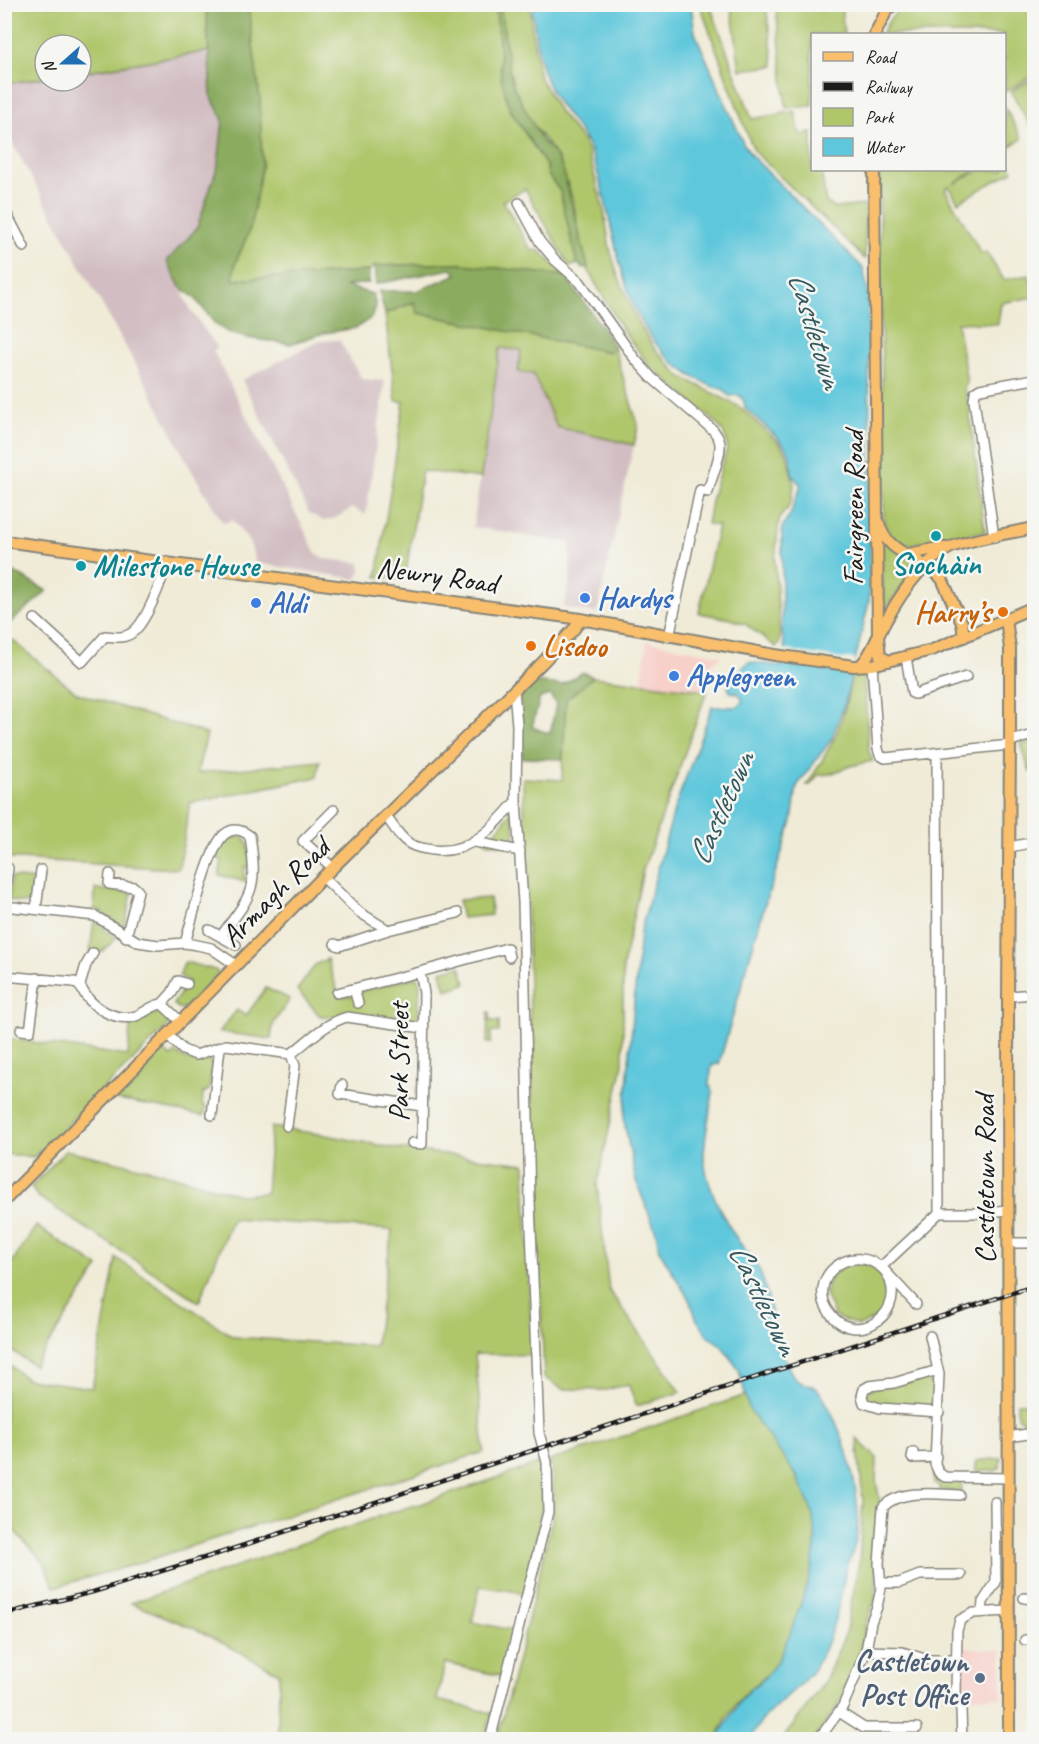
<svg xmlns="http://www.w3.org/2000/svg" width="1039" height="1744" font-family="Caveat,sans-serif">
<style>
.built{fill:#f7d0ca}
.industrial{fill:#d2bec2}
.green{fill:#afc66b;stroke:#667144;stroke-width:1.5}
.forest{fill:#8bab5f;stroke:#54643e;stroke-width:1.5;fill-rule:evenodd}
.water{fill:#5fc7db;stroke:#3e727c;stroke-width:1.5}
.pier{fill:#f0ebd7}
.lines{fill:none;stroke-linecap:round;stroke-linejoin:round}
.minor-casing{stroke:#86847a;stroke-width:12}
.major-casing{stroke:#86847a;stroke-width:14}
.minor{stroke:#fff;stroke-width:9}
.major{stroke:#f9bf6d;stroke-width:10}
.rail-casing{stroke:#1c1c1c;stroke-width:4.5}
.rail{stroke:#f6f6f2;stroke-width:2;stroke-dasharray:7;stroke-linecap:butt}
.culture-dot{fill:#0f9aa8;stroke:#f6f6f2;stroke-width:2}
.shop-dot{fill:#3f7fe0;stroke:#f6f6f2;stroke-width:2}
.food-dot{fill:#e8710a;stroke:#f6f6f2;stroke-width:2}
.service-dot{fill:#5c6f8a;stroke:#f6f6f2;stroke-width:2}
.labels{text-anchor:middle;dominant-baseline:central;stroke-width:5;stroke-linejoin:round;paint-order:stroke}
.street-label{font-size:30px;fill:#1c1c1c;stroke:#f6f6f2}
.culture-label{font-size:30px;font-weight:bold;fill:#0d838f;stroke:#f6f6f2}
.shop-label{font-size:30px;font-weight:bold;fill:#366cbe;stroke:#f6f6f2;text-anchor:start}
.food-label{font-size:30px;font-weight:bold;fill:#c56008;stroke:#f6f6f2;text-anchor:end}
.service-label{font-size:30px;font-weight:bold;fill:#4e5e75;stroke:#f6f6f2;text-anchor:end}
.water-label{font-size:32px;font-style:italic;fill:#33585f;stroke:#f6f6f2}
</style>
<rect width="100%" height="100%" fill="#f6f6f2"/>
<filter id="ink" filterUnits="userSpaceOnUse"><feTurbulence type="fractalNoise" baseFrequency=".0167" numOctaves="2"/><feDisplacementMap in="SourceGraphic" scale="12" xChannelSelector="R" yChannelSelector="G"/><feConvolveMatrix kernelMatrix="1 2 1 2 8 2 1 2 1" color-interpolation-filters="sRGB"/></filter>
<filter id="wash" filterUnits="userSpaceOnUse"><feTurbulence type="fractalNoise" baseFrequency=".008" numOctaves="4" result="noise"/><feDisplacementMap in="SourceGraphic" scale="24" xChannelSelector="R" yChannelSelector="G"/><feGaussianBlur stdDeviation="1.35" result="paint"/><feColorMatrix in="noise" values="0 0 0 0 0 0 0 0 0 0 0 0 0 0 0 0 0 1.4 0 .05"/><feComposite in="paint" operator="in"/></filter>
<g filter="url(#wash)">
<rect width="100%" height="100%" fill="#f0ebd7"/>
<path class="built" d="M647,641L722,656L712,663L707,691L641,683Z
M965,1648L1002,1650V1698L964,1696Z"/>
<path class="industrial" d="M210,51L211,96L223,120L218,165L197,228L167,261L192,312L218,348L213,351L316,553L324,559L360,563L361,571L357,579L256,563L250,543L233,520L223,523L189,466L148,387L5,130L4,84L45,77V81H81V72Z
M339,340L362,379L385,381L366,515L353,508L333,519L324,521L309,513L242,380L319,341Z
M500,347L521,350L557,427L634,445L597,613L563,608L570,581V543L473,527Z"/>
<path class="green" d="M905,4L1034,5V75L1005,92L1004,34H881L890,19Z
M5,5H206L210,51L81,72V45H45V77L5,84Z
M248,5H495L509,108L547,167L548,175L560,191L577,264L570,267L525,189L503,201L531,250L540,251L565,276L455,263L375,266L369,271L233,280L235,264L250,229L262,165L260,100Z
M500,5H530L532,31L540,78L560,113L582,140L588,152L604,211L610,249L618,276L638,322L654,348L680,376L740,407L780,444L787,454L794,485L791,501L788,508L780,517L778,527L775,561L780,637L779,644L776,647L745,624L731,619L699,613L718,526L707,524L712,496L727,449C727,437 724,432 716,423L648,364L622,329L590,274L584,258L573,200L563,170L557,157L534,126L514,88L510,74Z
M700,5H710L752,119L795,111L800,135L812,133V170H821L826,202L835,208L865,205V259L755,152L749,139Z
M731,5H766L774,66L740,70Z
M776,5H841L844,34H812V106L786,108Z
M1034,78V132L1011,91Z
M1005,107L1022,139L1005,150H1004Z
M1005,157L1013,171L958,202L949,186L945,189L981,253L986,252L1004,280L1029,275L1034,297L1001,303L998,324L957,322L967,383L964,388L969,408L985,532L906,545L892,537L884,523L879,170H975L954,184L980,170H1004Z
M414,302L418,313L609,352L614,347L638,426L634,445L557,427L533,374L518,372L521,350L500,348L481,478L422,471L405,579L377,577L404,402L396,401L385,314Z
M880,535L918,566L886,608L884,605Z
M5,634L77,693L207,734L197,773L320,761L317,777L190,803L179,868L173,869L5,858Z
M851,675L861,676L864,679L869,752L873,761L850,766L830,774L818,775L810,785H807C833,744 845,724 851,675Z
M593,677L707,691L643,870L623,966V1064L597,1185L609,1290L681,1392L637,1406L628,1384L606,1390L562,1389L544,1377L532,1089L523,778L562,780L565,700Z
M1033,741L1034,771L1030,772L1021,744Z
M511,812H513L515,844L512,847L486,842L485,839L495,833Z
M235,837H244L248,843L251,868L245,867L244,877L251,879L249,883L219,875L222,860L215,858L223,841Z
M11,877L34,880L31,903H22L9,900Z
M95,889L132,893L125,924L120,926L100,911L94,910Z
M490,898L491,915L462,918L458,900Z
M94,920L116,938L102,952L90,951Z
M327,959L339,996H353L360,992L414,977L418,978L420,982L418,1023L320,1016L297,990L316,964Z
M185,962L215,970L219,973L186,1007L180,1009L173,1004L189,981L179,976Z
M460,966L466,984L446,990L441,971Z
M266,988L290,999L273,1024L271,1039L219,1032L237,1010L246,1016Z
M158,1012L164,1013L168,1019L169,1025L34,1157L5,1154V1038L128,1056L130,1026Z
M488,1012H490V1021H499V1032H491V1043H487Z
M163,1050L171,1057L176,1053C182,1057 189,1062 197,1062C204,1062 207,1059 213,1062L209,1090L203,1093L202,1104L206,1108L204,1116L113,1099Z
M271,1127L326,1135L393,1148L525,1164L532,1355L475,1354L484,1452L136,1564L54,1587L44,1563L5,1521V1362L27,1379L92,1388L116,1258L234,1337L375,1346L392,1230L232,1219L199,1302L37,1196L31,1187L66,1150L157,1171L241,1195L266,1193Z
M36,1226L99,1267L34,1366L5,1346V1273Z
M851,1261L879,1268L890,1290L881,1316L859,1326L835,1317L825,1294L831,1274Z
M926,1379C935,1384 934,1391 935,1401L925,1408L872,1403L867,1400L866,1393L871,1388Z
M746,1395C751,1415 763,1429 776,1445C791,1464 803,1486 811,1509C814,1517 816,1531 816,1540C815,1569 794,1637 778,1661C771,1672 762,1679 752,1687C738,1699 722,1722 717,1739L497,1740L530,1612L554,1511L553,1481L550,1461Z
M1017,1403H1034V1425H1028L1017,1417Z
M857,1439L877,1458L876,1481L880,1502L875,1599L865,1627L860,1651L843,1699L814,1739L782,1740L824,1683L845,1635L859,1563L863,1501Z
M1001,1458L1000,1468L995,1471H976V1461Z
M541,1463L543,1494L539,1528L524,1593L480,1586L472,1622L512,1630L501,1676L445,1663L437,1700L492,1713L485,1739H278L279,1673L198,1630L131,1603L389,1513L423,1503Z
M936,1473L961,1481L962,1491L940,1490L937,1483H934L933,1476Z"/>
<path class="forest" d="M206,5H248L260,100L262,165L250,229L235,264L233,280L369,271V283L345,286L373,294L376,307L371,318L356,328L324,333L290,344L247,338L229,333L215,324L195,298L180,287L167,261L197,228L218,165L223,120L211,96Z
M495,5H500L510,74L514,88L542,141L557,157L563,170L588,267L584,268L577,264L560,191L548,175L547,167L509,108L501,78L499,40Z
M455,263L565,276L604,330L614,347L609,352L418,313L414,302L385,314L379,291H417L457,274L451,269L376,284L375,266Z
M5,569L10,570L47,591L9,624L5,618Z
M583,672L593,677L566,700L563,759L522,758L520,698L524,692L533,682L562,685ZM550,695L556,704L550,734L532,727L540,698Z"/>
<path class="water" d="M532,5H691L695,33L744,145L751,155L863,268L868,292L871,512L869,602L845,703L831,740L797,786L792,821L765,904L719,1064L712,1065L709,1084L713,1091C711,1109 703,1143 704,1159C706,1177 714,1199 723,1215C728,1225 735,1236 742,1246C745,1251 751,1254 754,1259C771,1290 771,1329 785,1359C788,1366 792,1378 799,1382C807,1385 813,1383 819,1391C845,1428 874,1522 847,1564C840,1600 834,1638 813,1670C795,1695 764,1708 751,1739H717L740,1701L751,1688L763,1680L778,1660L790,1634L804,1595L812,1566L816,1540L812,1511L797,1476L749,1409L739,1370L722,1346L708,1336L697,1320L690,1301L659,1250L656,1232L636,1181L624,1121L640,933L675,807L712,707H737L742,702V698L738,693L730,692L728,687L740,676L739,671L749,662L782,666L786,657L782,632V528C784,522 788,520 790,515C795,506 794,497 800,490V483C788,477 793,463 789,453C783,440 756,418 745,408L744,401L739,395L729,396L723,389C713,389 700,380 690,375C615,327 619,229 592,155C585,134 569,119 557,101C538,72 536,38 532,5Z"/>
<path class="pier" d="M782,649L842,659L847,658L855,659L854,674L792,664H774V662L781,663L783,657Z"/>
</g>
<g filter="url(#ink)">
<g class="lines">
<defs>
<path id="minor" d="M519,203L540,242L555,260L580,282L635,359L652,378L713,430C716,434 720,439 720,444C721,459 711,477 708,492L700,490L669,637
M4,209L24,247
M994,537L974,400L975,392L980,389L1034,379
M35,619L82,662L105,636C114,637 125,639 133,632C147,621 162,580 167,562
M906,657L912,693L915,694L966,677
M872,665L878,749L880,755L885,758L1010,745
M1010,741L1034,735
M937,753L939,1213
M386,816C393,826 400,838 410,844C417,848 425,849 433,850C470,855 495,826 516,801
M475,842L520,851
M1010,847L1034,842
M333,868L303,841L334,810
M110,874L109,884L134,887L138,891L126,937
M323,877L359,912L388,930L458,913
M4,895L8,868
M4,906L95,916L138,942L158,945L185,943L197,945L211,948L236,965
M36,909L41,870
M209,930L236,945
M185,943C192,921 209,846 225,834C234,827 242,830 250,836C258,890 252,894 221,936
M335,944L339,946L388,930
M4,976L74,982C81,985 82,990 86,996C96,1009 115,1020 132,1017C143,1015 151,1005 162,1004L181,1022
M80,985L86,965L93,953
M354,989L358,1003
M337,993L420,972
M1008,996L1034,994
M162,1004L172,993L178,981L187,984
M21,1030L30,1031L37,978
M168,1035L183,1050L196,1055L226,1045L291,1054L295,1066L287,1126
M291,1054C308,1041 325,1023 347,1017L423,1028
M342,1085L340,1094L422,1106
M212,1115L220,1048
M412,1143L422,1144L424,993L420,972L507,948L509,957
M1008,1243H1034
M881,1267L939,1213H979L1008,1210
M885,1271C912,1311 856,1350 830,1313C804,1278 853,1238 885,1271L916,1304
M930,1336L939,1374L935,1464L939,1473L945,1477L1008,1478
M938,1370L894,1383L869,1386L864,1389L862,1396L864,1403L880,1408L939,1412
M1008,1437L1034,1433
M913,1452L912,1458L936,1457
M881,1583H899L920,1575H961
M1024,1598L1034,1599
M982,1612L983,1602L996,1582L995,1502
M1025,1640H1034
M866,1651L902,1652L928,1660H956
M839,1712L864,1728H917
M490,1740L548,1512L547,1462L539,1433L530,1202L523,902L516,801L517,725L514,690
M818,1740L843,1706L866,1651L871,1622L877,1607L881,1588L879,1564L883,1507C900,1489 937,1494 959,1495
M962,1740L961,1710L956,1696L957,1631L960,1620L973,1613L1008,1611"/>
<path id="major" d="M875,34L887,10L894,4
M874,170L878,637L880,656L889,661
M879,523C886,555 924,557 942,579L962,623L964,637
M4,541L581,619L775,655L854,666L872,665L932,650L1034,607
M908,554L939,548H949
M1006,619L1010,648V745L1008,996L1009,1740
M861,665C874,651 878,633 888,617C902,592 923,562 949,548C968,539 1012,533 1034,528
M4,1201L318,882L542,663L574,629L581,619"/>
</defs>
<use href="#minor" class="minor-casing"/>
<use href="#major" class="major-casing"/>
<use href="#minor" class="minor"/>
<use href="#major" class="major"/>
<defs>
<path id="rail" d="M4,1614L93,1592L217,1554L1034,1286"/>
</defs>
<use href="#rail" class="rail-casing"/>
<use href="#rail" class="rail"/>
</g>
</g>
<g class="culture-dot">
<circle cx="936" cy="536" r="6"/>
<circle cx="81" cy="566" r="6"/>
</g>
<g class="shop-dot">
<circle cx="585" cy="598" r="6"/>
<circle cx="256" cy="603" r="6"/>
<circle cx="674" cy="676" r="6"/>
</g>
<g class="food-dot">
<circle cx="1003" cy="612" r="6"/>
<circle cx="531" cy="646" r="6"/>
</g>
<circle class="service-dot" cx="980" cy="1678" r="6"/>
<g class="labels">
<g class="street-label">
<text transform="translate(853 508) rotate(-90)">Fairgreen Road</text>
<text transform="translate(437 575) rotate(8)">Newry Road</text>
<text transform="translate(275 892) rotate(-45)">Armagh Road</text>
<text transform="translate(398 1062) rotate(-90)">Park Street</text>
<text transform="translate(984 1179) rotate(-90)">Castletown Road</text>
</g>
<g class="culture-label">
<text x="936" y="564">Sìochàin</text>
<text x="93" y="566" text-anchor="start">Milestone House</text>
</g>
<g class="shop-label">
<text x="597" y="598">Hardys</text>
<text x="268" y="603">Aldi</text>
<text x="686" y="676">Applegreen</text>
</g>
<g class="food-label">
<text x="991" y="612">Harry’s</text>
<text x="543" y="646" text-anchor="start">Lisdoo</text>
</g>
<g class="service-label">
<text x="968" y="1661">Castletown<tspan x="968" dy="34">Post Office</tspan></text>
</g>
<g class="water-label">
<text transform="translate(816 330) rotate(73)">Castletown</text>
<text transform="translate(721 808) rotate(-66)">Castletown</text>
<text transform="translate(764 1299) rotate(64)">Castletown</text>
</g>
</g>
<rect width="1039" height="1744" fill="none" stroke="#f6f6f2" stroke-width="24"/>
<rect x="811" y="33" width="195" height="138" fill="#f6f6f2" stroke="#9f9f9c" stroke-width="1.5"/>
<rect x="823" y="52" width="30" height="9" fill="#f9bf6d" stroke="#9f9f9c" stroke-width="1.5"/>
<text x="865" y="63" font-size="18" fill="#1c1c1c">Road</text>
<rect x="823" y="82" width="30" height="9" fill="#1c1c1c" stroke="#9f9f9c" stroke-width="1.5"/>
<text x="865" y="93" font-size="18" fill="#1c1c1c">Railway</text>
<rect x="823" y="108" width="30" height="18" fill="#afc66b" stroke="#9f9f9c" stroke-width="1.5"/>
<text x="865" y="123" font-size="18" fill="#1c1c1c">Park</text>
<rect x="823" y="138" width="30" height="18" fill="#5fc7db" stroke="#9f9f9c" stroke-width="1.5"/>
<text x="865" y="153" font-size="18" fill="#1c1c1c">Water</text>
<g transform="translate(63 63) rotate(249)"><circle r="28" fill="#f6f6f2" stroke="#9f9f9c" stroke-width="1.5"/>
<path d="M0-4.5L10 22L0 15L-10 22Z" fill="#1f6fb2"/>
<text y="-9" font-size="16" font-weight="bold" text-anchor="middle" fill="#1c1c1c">N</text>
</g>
</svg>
